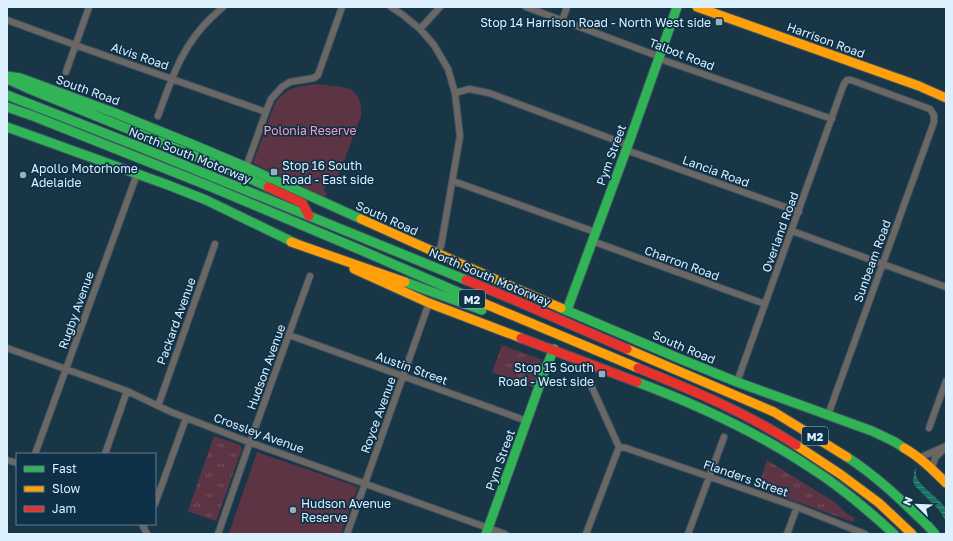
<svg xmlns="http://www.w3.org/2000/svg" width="953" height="541" font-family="'Golos Text',sans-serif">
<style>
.grass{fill:url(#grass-tufts)}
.park{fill:#5c3444}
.water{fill:url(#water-rules)}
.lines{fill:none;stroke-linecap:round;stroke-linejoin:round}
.street-casing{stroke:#3c5361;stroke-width:8}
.fast-casing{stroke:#3c5361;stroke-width:11}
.slow-casing{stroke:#3c5361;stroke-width:11}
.jam-casing{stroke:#3c5361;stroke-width:11}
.street{stroke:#6b6764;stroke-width:6}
.fast{stroke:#30b455;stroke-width:9}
.slow{stroke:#ff9f0a;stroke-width:9}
.jam{stroke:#e5322d;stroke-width:9}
.poi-dot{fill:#98afbe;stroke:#0e3147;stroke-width:1.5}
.labels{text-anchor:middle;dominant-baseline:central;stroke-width:3.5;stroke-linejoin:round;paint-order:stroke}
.shield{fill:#0e3147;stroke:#9eb7c7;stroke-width:1}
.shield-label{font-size:11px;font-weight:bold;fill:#dcf0fe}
.poi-label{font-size:12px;fill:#dcf0fe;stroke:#0e3147;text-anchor:start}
.street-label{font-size:12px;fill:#dcf0fe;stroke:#0e3147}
.park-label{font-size:12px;fill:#fc9ebb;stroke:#0e3147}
</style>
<defs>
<pattern id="grass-tufts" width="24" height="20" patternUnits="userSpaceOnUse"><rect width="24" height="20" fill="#5c3444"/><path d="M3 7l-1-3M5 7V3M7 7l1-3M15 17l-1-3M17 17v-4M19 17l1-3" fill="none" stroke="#735260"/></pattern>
<pattern id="water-rules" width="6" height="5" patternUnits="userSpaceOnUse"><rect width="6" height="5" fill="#197166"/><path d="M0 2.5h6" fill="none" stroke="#3a867d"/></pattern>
</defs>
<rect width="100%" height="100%" fill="#193647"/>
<path class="grass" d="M502,345L542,360L533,387L492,372Z
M214,436L240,445L242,449L216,521L188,511Z
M767,460L836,503L846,513L855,518L853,522L764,490L770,485L760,481Z"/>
<path class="park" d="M317,84L342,87L351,89L357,95L361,104V116L339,174L336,178L328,180L324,190L327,194L325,198L253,163L275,103C289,86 296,87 317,84Z
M257,452L358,487L341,534H233L229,533Z"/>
<path class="water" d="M915,468L916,469C916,471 916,473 916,475C918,486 940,498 945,508C947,512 946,517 946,521L939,510L915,486L913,481Z"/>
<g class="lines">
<defs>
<path id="street" d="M391,7L403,15L420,29L434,45L448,69L455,93L460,136L441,246L437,253
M526,7L655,55L663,60L832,119
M7,20L75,45L266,112
M562,21L567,7
M420,29L440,7
M66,72L89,7
M455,93L469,89L489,93L628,145
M158,116C172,78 182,45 212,17C216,14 219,10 223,7
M626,150L799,212
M246,167L266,112L271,99L282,87L290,82L314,78L318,75L342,7
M453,181L595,232
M792,231L946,287
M592,241L765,304
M289,335L527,421
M7,348L127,391L171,412L246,441L505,534
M737,382L842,89L844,84L847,80H851L930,109L934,115V122L828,415
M158,406L215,244
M929,428L946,381
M619,447L626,448L797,507L865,534
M35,454L137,174
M105,454L127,391
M919,458L946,446
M7,460L17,463
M932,469L935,458L944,449
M155,504L186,418
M142,524L147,534
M218,534L250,442L310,276
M347,534L429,303
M586,534L619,447L590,383
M688,534L724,437
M787,534L797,507"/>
<path id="fast" d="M7,76L20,78L115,113L194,145L246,167L361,219
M7,79L27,88L244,176L268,187
M7,95L140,147L466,280
M7,107L33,116L209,186L356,248L476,300
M7,127L168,185L206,200L297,244
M405,282L482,310
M561,308L678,358L737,382L872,431L895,442L904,448
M567,310L628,145L677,7
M637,382C698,405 757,432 811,468C841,487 868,510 894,534
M847,457C878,477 903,502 929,527L935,534
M486,534L545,370L554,349"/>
<path id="slow" d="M697,7L919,86L946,98
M361,219L506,284L561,308
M291,242L405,282
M354,269L429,303L521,338
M476,300L638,368
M627,349L774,412L847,457
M796,445L840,474L879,503L912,534
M904,448C920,457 933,470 946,483"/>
<path id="jam" d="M268,187L302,203L309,216
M466,280L519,302L627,349
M521,338L637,382
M638,368C692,390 747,413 796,445"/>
</defs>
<use href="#street" class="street-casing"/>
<use href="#fast" class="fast-casing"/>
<use href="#slow" class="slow-casing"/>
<use href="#jam" class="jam-casing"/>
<use href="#street" class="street"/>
<use href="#fast" class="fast"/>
<use href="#slow" class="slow"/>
<use href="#jam" class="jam"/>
</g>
<g class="poi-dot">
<rect x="715" y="18" width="8" height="8" rx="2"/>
<rect x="270" y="168" width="8" height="8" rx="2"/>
<circle cx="23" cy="175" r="4"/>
<rect x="598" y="370" width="8" height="8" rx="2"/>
<circle cx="293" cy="510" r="4"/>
</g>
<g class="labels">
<g class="shield">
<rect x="459" y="290" width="26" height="18" rx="3"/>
<rect x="802" y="427" width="26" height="18" rx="3"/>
</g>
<g class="shield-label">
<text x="472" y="299">M2</text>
<text x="815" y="436">M2</text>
</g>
<g class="poi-label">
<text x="711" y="22" text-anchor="end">Stop 14 Harrison Road - North West side</text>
<text x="282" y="165">Stop 16 South<tspan x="282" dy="14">Road - East side</tspan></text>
<text x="31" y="168">Apollo Motorhome<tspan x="31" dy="14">Adelaide</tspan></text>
<text x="594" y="367" text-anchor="end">Stop 15 South<tspan x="594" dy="14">Road - West side</tspan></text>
<text x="301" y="503">Hudson Avenue<tspan x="301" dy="14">Reserve</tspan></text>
</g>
<g class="street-label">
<text transform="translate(826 40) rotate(20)">Harrison Road</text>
<text transform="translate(682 54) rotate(21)">Talbot Road</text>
<text transform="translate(140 56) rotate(19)">Alvis Road</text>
<text transform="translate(88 90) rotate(20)">South Road</text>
<text transform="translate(190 155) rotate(22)">North South Motorway</text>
<text transform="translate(611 155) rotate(-70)">Pym Street</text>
<text transform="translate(716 171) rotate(20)">Lancia Road</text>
<text transform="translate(387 218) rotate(24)">South Road</text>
<text transform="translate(780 232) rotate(-70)">Overland Road</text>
<text transform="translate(872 261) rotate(-70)">Sunbeam Road</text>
<text transform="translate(682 263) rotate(20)">Charron Road</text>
<text transform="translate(490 277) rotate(23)">North South Motorway</text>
<text transform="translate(76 310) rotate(-70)">Rugby Avenue</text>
<text transform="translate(176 321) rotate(-70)">Packard Avenue</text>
<text transform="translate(684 347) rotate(23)">South Road</text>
<text transform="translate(266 367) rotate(-70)">Hudson Avenue</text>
<text transform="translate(412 368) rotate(20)">Austin Street</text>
<text transform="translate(378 415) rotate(-70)">Royce Avenue</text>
<text transform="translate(259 433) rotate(20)">Crossley Avenue</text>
<text transform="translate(500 460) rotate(-70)">Pym Street</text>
<text transform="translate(746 478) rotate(19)">Flanders Street</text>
</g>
<g class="park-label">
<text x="310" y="130">Polonia Reserve</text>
</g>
</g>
<rect width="953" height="541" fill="none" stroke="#dcf0fe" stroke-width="16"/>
<rect x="16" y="453" width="140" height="72" fill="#0e3147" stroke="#607d90"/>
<rect x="24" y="466" width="20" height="6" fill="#30b455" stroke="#607d90"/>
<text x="52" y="473" font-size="12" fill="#dcf0fe">Fast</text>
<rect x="24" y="486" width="20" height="6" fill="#ff9f0a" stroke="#607d90"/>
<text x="52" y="493" font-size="12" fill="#dcf0fe">Slow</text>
<rect x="24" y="506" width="20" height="6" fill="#e5322d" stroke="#607d90"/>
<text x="52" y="513" font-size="12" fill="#dcf0fe">Jam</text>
<g transform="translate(917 505) rotate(293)" stroke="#0e3147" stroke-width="3" paint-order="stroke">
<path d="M0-3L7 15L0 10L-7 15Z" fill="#dcf0fe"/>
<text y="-6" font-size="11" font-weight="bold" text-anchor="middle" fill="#dcf0fe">N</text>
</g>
</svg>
